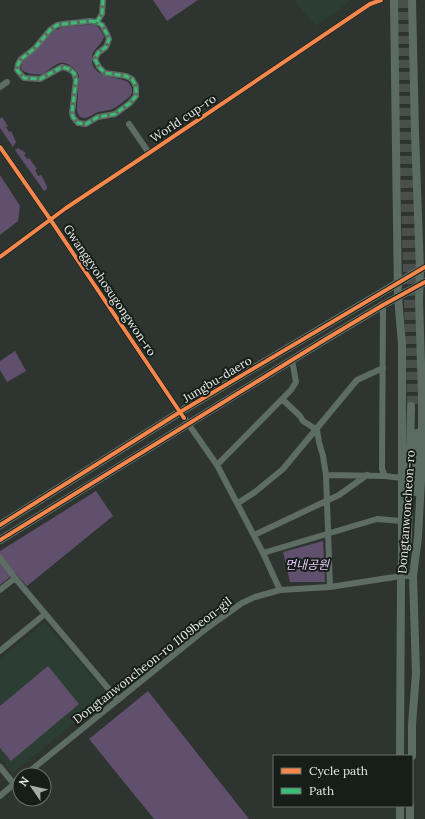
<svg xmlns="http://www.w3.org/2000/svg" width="425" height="819" font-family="Lora,'Noto Sans KR',serif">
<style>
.built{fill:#2c3e33}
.green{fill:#60506d}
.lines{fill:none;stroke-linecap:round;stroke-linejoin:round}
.major-tunnel{stroke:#49504b;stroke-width:8;stroke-dasharray:8 4;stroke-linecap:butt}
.minor{stroke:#5e6d64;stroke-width:6}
.major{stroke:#5b6d63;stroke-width:8}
.quiet{stroke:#3abd76;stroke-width:3;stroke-dasharray:6 3;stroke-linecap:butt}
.cycleway-casing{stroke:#171d19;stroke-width:6}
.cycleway{stroke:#f5874c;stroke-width:4}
.labels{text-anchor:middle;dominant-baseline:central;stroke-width:4;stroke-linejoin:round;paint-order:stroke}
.street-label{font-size:12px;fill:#e5ece7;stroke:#171d19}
.park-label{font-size:12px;font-style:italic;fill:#e5c7fa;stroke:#171d19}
</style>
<rect width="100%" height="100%" fill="#2e3430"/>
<path class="built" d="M294,0H352L316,26Z
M45,622L108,695L13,773L0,758V659Z"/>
<path class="green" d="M153,0H198L167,21Z
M95,24L99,28L104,36C103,43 97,46 94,51C92,55 92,57 92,61C93,78 116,76 128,82C130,84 133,89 132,93C130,98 116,108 110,110C106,111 102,111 98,112C94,114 88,118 84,118C79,118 77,113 77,109L79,77C78,72 76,70 72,67C59,56 53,69 42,74C39,75 35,74 32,74C27,73 24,72 21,69L22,62L51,32L63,27Z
M2,117L8,126L6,127L9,132L11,131L16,142L13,147L0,128V119Z
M18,148L26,153L24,155L27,159L29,158L37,169L35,170L38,176L41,175C43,179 47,184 47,189L44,191L15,150Z
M0,175L20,206L18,221L0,235Z
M15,351L26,371L7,382L0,370V361Z
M96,491L113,516L27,586L15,573L0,585V551Z
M323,541L325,582H290L283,552Z
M48,666L79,704L11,761L0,748V706Z
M148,691L249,819H154L89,739Z"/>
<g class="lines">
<path class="major-tunnel" d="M399,0L411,406
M406,0L417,405"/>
<path class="minor" d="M90,21L97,22L102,25L107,34L109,39L106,47L98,53L95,59L99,67L105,73L126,76L132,79L136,86V96L130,103L115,114L98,117L86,124L78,123L73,117L72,113L76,80L74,73L69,69L62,67L40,79L24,78L17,70L18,64L21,59L35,48L50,30L57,25L63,24Z
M97,22L102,14L103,0
M0,87L7,82
M129,124L149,153
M0,147L50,219L180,412L217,465L263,553L280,590
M0,257L66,208L149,153L370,4L381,0
M383,305L382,469L385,476
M282,399L300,416L303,421L317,430L319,442L323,456L326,475L330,587
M217,465L291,390L296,382L292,360
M326,475L385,476L402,478
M238,503L255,492L283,469L357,380L383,368
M254,535L339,495L367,475
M263,553L377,519L402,521
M0,558L15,578L118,700
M0,590L15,578
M0,651L45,614
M0,767L14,784
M25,775L207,628L242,603L255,597L280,590L330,587L401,576H413
M0,796L20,779"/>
<path class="major" d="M394,0L398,297L402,344V561L401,576L400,756
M412,0L415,133L420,270L419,300L422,395V462L418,537L413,576L416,673L412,725V756
M415,492L417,433
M0,525L180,412L423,268
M0,540L326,339L383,305L425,282
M406,551L408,536L411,406
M400,819V806
M410,819V806"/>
<path class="quiet" d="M90,21L97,22L102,25L107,34L109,39L106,47L98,53L95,59L99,67L105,73L126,76L132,79L136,86V96L130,103L115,114L98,117L86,124L78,123L73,117L72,113L76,80L74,73L69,69L62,67L40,79L24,78L17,70L18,64L21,59L35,48L50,30L57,25L63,24Z
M97,22L102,14L103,0"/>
<defs>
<path id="cycleway" d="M0,147L50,219L184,418
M0,257L66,208L149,153L370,4L381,0
M0,525L180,412L425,267
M0,540L326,339L383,305L425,282"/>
</defs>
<use href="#cycleway" class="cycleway-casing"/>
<use href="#cycleway" class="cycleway"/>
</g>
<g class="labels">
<g class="street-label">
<text transform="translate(183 118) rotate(-34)">World cup-ro</text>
<text transform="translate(110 290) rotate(56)">Gwanggyohosugongwon-ro</text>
<text transform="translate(217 379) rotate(-31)">Jungbu-daero</text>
<text transform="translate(406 512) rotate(-86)">Dongtanwoncheon-ro</text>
<text transform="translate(152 660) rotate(-38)">Dongtanwoncheon-ro 1109beon-gil</text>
</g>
<g class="park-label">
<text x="307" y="564">먼내공원</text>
</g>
</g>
<rect x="273" y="755" width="140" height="52" fill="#171d19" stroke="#69706b"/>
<rect x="281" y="768" width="20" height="6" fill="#f5874c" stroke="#69706b"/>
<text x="309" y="775" font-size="12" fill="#e5ece7">Cycle path</text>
<rect x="281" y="788" width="20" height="6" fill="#3abd76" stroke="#69706b"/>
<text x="309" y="795" font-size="12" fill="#e5ece7">Path</text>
<g transform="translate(32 787) rotate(304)"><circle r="19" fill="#171d19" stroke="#69706b"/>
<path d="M0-3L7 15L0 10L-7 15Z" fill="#a5aca7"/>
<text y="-6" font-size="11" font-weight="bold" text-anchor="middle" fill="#e5ece7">N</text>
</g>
</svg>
